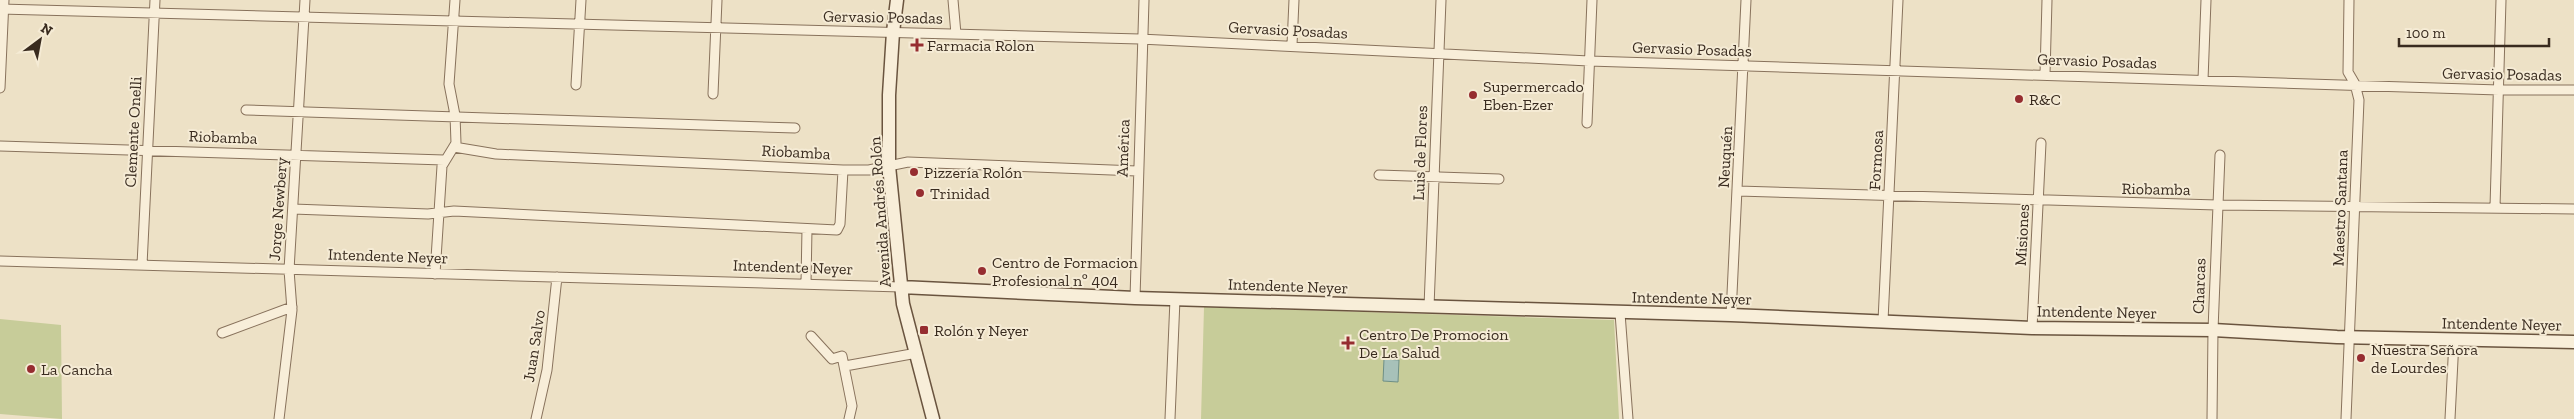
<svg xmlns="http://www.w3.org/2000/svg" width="2574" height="419" font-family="'Zilla Slab',serif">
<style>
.green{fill:#c7cc99}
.water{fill:#a7c1b9;stroke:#6e8f86}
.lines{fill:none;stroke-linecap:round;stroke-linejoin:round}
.street-casing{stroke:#88725c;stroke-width:11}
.secondary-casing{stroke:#6a543f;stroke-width:15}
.street{stroke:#f8eed9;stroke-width:9}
.secondary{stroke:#f8eed9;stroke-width:12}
.poi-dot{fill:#962d30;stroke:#f5ebd5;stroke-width:2}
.labels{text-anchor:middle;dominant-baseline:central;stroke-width:4;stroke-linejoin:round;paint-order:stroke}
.street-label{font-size:16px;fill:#392b1f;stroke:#f5ebd5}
.poi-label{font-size:16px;fill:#392b1f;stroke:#f5ebd5;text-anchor:start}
</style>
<rect width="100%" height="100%" fill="#ede1c6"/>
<path class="green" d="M1204,307L1614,320L1619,419H1201Z
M0,319L61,325L62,419L0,414Z"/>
<path class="water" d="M1384,359L1399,360L1398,382L1383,381Z"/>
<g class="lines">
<defs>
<path id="street" d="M953,0L956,34
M0,9L1140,39L1589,61L2499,90H2574
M1292,45L1294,0
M2045,74L2047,0
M2203,80L2206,0
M576,85L581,0
M0,88L4,0
M713,94L717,0
M246,110L795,128
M1587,123L1592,0
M0,146L444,160
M454,147L496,154L843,170H869L908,162L1137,171
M1379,175L1499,179
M1738,191L2217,205L2574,209
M2495,207L2501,0
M293,209L428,214L454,211L837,230L840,224L843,170
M0,261L901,287
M142,265L155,0
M435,274L442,166L456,143L455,115L449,84L455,0
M806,283L807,229
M1135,298L1144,0
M1429,307L1441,0
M1620,313L1628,419
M1731,315L1746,0
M1883,321L1898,0
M2032,328L2041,143
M222,333L292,307
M811,336L832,359L842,356L852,406L849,419
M845,366L917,353
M279,419L292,310L289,270L305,0
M536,419L547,370L557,277
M1170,419L1175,299
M2212,419L2213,330L2220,155
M2346,419L2359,100L2355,84L2348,72L2349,0
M2450,419L2454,340"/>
<path id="secondary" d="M897,0L893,32L889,95V166L903,304L933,419
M901,287L1135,298L1731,315L2032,328L2213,330L2337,337L2574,342"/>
</defs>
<use href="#street" class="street-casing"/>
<use href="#secondary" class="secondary-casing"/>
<use href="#street" class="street"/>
<use href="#secondary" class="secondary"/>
</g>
<g class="poi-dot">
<path d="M914.5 37.5h5v5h5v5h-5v5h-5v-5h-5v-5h5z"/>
<circle cx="1473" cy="95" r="5"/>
<circle cx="2019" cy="99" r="5"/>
<circle cx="914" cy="172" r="5"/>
<circle cx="920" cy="193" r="5"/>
<circle cx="982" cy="271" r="5"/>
<rect x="919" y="325" width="10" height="10" rx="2.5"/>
<path d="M1345.5 335.5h5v5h5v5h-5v5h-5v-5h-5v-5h5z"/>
<circle cx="2361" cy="358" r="5"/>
<circle cx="31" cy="369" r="5"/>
</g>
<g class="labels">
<g class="street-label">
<text transform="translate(883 17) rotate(1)">Gervasio Posadas</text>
<text transform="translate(1288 30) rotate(3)">Gervasio Posadas</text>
<text transform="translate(1692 49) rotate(2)">Gervasio Posadas</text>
<text transform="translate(2097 61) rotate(2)">Gervasio Posadas</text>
<text transform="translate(2502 74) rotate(1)">Gervasio Posadas</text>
<text transform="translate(133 132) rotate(-87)">Clemente Onelli</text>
<text transform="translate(223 137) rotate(2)">Riobamba</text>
<text transform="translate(1123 148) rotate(-88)">América</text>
<text transform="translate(796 152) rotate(3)">Riobamba</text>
<text transform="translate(1420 153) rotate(-88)">Luis de Flores</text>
<text transform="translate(1725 157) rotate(-87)">Neuquén</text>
<text transform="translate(1876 160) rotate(-87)">Formosa</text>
<text transform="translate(2156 189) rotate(1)">Riobamba</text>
<text transform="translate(2340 208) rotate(-88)">Maestro Santana</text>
<text transform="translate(278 209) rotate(-86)">Jorge Newbery</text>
<text transform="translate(880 212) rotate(-94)">Avenida Andrés Rolón</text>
<text transform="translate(2022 235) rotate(-87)">Misiones</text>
<text transform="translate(388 256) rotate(2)">Intendente Neyer</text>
<text transform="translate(793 267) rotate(2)">Intendente Neyer</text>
<text transform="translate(1288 286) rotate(2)">Intendente Neyer</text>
<text transform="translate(2199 286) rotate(-88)">Charcas</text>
<text transform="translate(1692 298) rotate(1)">Intendente Neyer</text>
<text transform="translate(2097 312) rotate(1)">Intendente Neyer</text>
<text transform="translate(2502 324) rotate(1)">Intendente Neyer</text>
<text transform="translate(534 346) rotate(-81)">Juan Salvo</text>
</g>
<g class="poi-label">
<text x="927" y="45">Farmacia Rolon</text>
<text x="1483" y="86">Supermercado<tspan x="1483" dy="18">Eben-Ezer</tspan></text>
<text x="2029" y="99">R&amp;C</text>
<text x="924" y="172">Pizzería Rolón</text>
<text x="930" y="193">Trinidad</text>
<text x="992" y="262">Centro de Formacion<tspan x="992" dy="18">Profesional nº 404</tspan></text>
<text x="934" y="330">Rolón y Neyer</text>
<text x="1359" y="334">Centro De Promocion<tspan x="1359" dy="18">De La Salud</tspan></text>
<text x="2371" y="349">Nuestra Señora<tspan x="2371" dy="18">de Lourdes</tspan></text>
<text x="41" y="369">La Cancha</text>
</g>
</g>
<g transform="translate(40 40) rotate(32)" stroke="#f5ebd5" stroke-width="4" paint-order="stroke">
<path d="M0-4L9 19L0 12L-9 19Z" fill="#392b1f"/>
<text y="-8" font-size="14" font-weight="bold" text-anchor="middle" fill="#392b1f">N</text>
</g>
<path d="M2399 38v8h150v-8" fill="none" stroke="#392b1f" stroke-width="2.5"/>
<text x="2406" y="38" font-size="15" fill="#392b1f" stroke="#f5ebd5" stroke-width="4" paint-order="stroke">100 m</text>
</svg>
